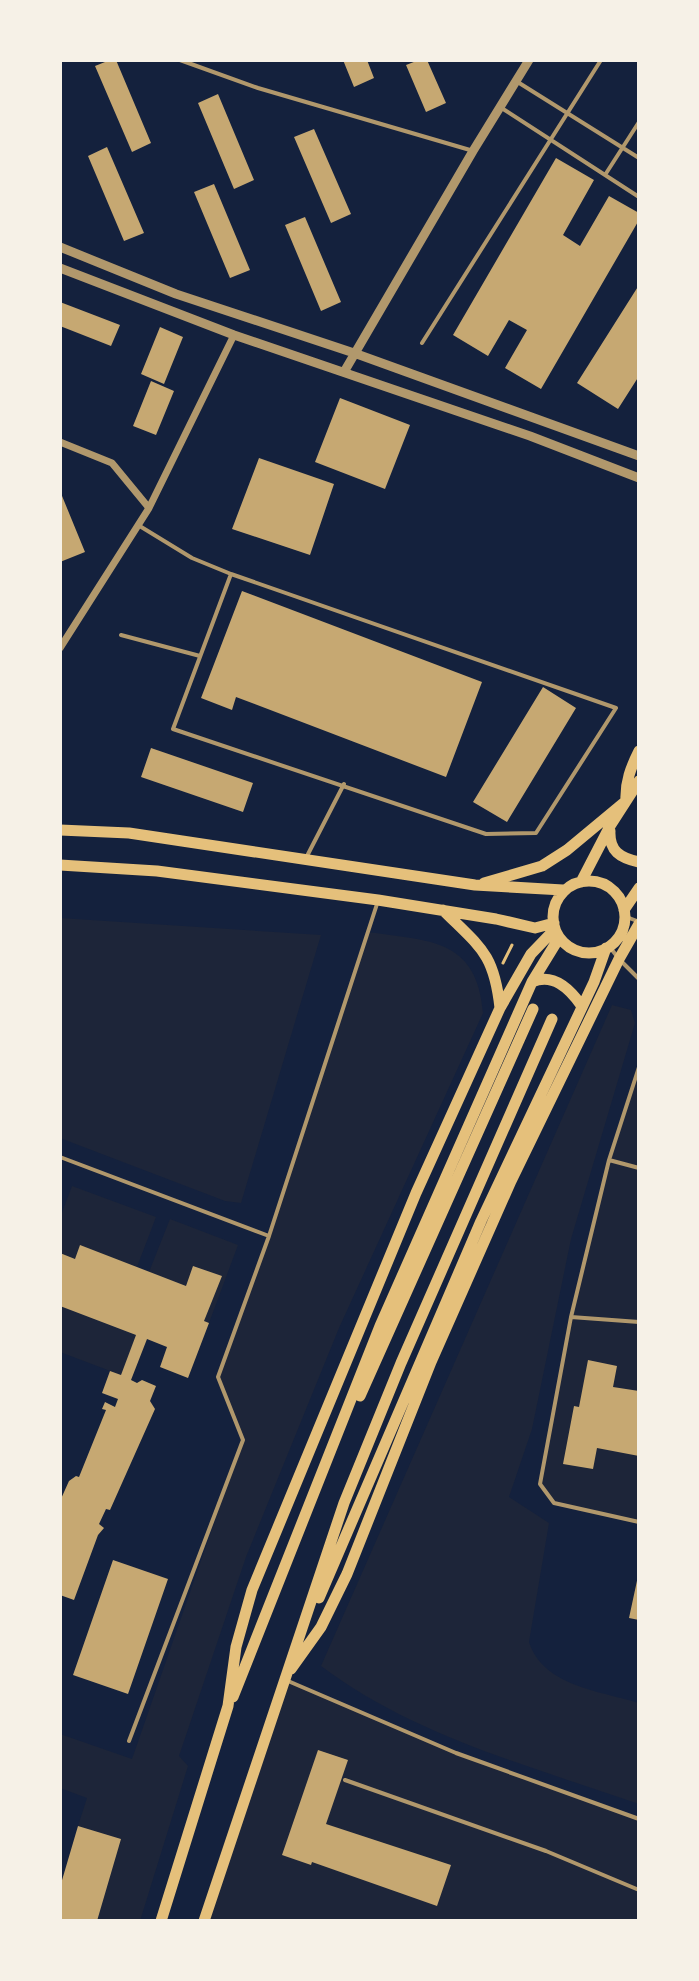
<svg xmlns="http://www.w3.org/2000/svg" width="699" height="1981" font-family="'Archivo Narrow',sans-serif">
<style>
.green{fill:#1d2539}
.building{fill:#c6a872}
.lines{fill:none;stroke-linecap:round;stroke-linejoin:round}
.path{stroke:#e5c07b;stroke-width:3}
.service{stroke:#b1986c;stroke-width:4}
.minor{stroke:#b1986c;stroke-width:7}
.tertiary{stroke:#b1986c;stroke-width:9}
.primary{stroke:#e5c07b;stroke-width:11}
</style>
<rect width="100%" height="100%" fill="#14213d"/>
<path class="green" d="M60,918L321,935L241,1203L225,1201L60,1138Z
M368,932C429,941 477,938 483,1013L339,1328L246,1557L179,1756L188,1766L140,1921H97L121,1839L78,1826L87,1798L60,1788V1734L132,1759L243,1440L218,1377L269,1236Z
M612,1005L631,1010L635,1023L571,1239L532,1429L509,1497L549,1523L529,1642C543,1686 600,1691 639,1703V1804C530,1766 414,1736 321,1666Z
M639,1067V1522L554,1503L540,1484L571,1317L609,1160Z
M72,1186L156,1217L137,1267L80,1246L75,1259L60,1253V1218Z
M170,1219L238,1245L209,1323L204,1321L221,1276L194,1266L186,1286L149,1272Z
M60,1306L136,1335L121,1375L60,1352Z
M284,1679L456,1753L639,1818V1921H204Z"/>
<path class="building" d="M110,60H116L151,143L132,152L95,66Z
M343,60H367L374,78L354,87Z
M419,60H427L446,103L426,112L406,65Z
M218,94L254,180L234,189L198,103Z
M314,129L351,214L331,223L294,137Z
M107,147L144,233L124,241L88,156Z
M556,158L594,180L563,235L580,246L609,196L639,213V220L541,389L505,368L527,330L509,320L488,356L453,335Z
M214,184L250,270L230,278L194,192Z
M305,217L341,302L321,311L285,225Z
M639,285V376L618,409L577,383Z
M60,302L120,325L111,346L60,326Z
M160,327L183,337L164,384L141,374Z
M151,381L174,391L156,435L133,426Z
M340,398L410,425L385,489L315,462Z
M259,458L334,484L310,555L232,529Z
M60,491L85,552L60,562Z
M242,591L482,682L446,777L236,697L232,710L201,698Z
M543,687L576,708L507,822L473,802Z
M151,748L253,783L243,812L141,777Z
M80,1245L186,1286L193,1266L222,1276L204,1321L209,1323L188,1378L160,1367L167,1347L147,1339L131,1380L137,1383L142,1380L156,1386L150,1401L155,1409L110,1510L106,1509L99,1524L104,1528L98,1535L74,1600L60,1595V1501L69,1481L76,1476L79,1477L106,1410L102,1409L105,1402L115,1407L118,1399L102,1393L110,1371L121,1375L136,1335L60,1306V1253L75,1259Z
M588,1360L617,1366L613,1387L639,1391V1456L597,1448L593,1469L563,1464L574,1406L579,1407Z
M113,1560L168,1579L128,1694L73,1675Z
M638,1576H639V1620L629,1618Z
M318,1750L348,1760L326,1824L451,1865L437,1906L312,1862L311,1865L282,1855Z
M78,1826L121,1839L97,1921H60V1887Z"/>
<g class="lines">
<path class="path" d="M503,963L512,945"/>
<path class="service" d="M180,60L258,88L470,150
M516,81L639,158
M500,107L639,197
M605,175L639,122
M422,343L601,60
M639,425V426
M138,525L192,558L231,574L616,708L536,833L486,834L173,729L231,574
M121,635L200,656
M306,858L344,784
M624,916L637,921
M609,946L619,959L639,979
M639,1067L609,1160L639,1168
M60,1157L269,1236
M609,1160L571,1317L639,1322
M571,1317L540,1484L554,1503L639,1522
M288,1681L456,1753L639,1819
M129,1741L243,1440L218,1377L269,1236L377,904
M345,1780L546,1851L639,1890"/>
<path class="minor" d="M60,442L112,463L149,508
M60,648L149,508L234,335"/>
<path class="tertiary" d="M60,247L176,294L354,353L639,456
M60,268L234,335L530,436L639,478
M344,372L473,151L529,60"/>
<path class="primary" d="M626,801C625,782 631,767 639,751
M60,830L129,833L475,885L563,890
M610,831C609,851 620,858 639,862
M60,865L157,871L378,900L496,919L535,928L554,923
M553 917a36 36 0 1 1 72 0a36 36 0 1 1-72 0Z
M581,882L610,826L639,781
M484,883L542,866L567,850L626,801
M443,910C480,947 494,953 500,1008
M624,910L639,888
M532,982C553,973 569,988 581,1005
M360,1396L533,1009
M319,1598L481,1221L594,982L606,948
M291,1669L321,1627L347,1574L431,1362L511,1181L619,959L639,924
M233,1697L380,1326L532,982L559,938
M161,1921L228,1706L236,1647L252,1590L416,1193L500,1008L531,954L555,929
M204,1921L344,1503L401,1363L552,1019"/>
</g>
<rect width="699" height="1981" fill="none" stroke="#f6f1e7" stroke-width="124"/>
</svg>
